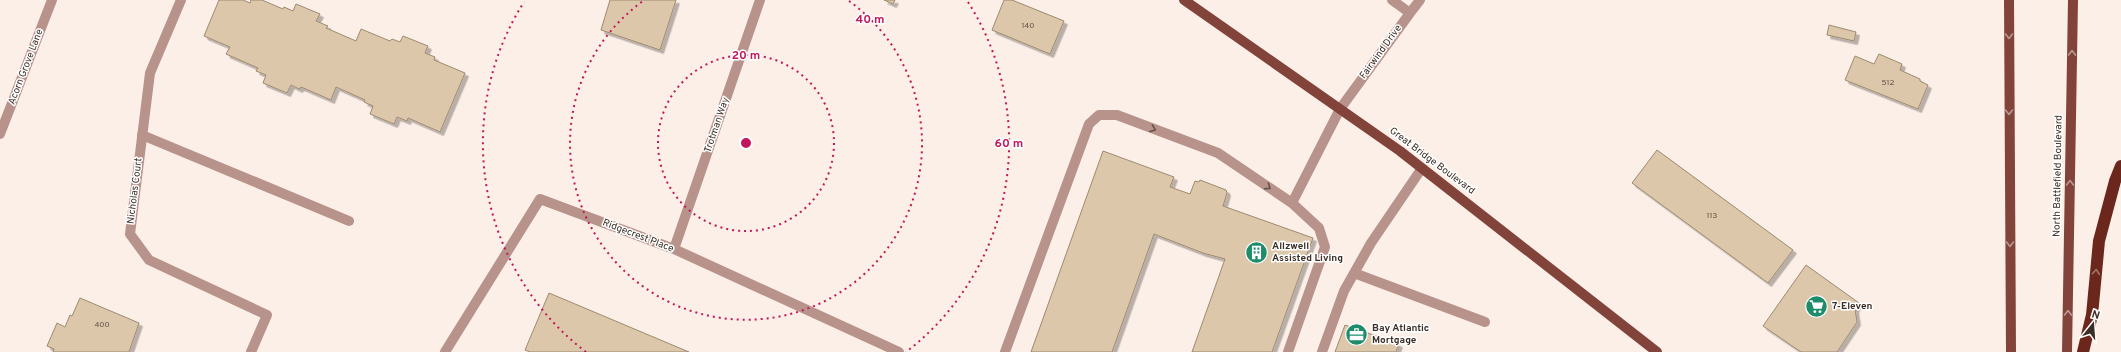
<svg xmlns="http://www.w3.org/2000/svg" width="2121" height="352" font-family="Overpass,sans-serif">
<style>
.building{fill:#dcc7ab;stroke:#9d8a6f;filter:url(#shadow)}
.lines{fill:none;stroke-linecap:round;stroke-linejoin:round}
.lane{stroke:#b8938c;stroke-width:10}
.street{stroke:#b8938c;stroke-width:10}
.primary{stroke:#82443a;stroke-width:10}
.highway{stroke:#6c271c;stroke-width:12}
.oneway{stroke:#ba9893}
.oneway2{stroke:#66514a}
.oneway3{stroke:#9f736b}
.ring{fill:none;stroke:#c2185b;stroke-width:2;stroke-dasharray:2 4}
.labels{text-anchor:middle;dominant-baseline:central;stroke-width:3;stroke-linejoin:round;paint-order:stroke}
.number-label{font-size:8px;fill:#625447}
.street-label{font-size:10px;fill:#3a2e26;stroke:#fff}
.poi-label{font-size:10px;font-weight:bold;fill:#3a2e26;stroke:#fff;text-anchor:start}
.centre{fill:#c2185b;stroke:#fff;stroke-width:2}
.ring-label{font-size:12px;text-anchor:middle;font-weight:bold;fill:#c2185b;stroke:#fff;stroke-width:3;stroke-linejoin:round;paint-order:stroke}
</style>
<defs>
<filter id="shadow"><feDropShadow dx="3.5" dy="3.5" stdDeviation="0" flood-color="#0004"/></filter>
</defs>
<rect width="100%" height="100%" fill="#fcefe7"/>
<path class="building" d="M219,0H243L250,3L251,0H262L283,9L284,7L293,11L296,4L320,14L316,21L328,26L326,28L356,41L361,29L390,41L392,39L400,42L403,36L428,46L425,53L435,57L434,60L465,73L440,132L408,118L407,121L397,117L394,124L370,114L373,106L364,102L365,100L336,87L331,100L301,87L299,89L291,85L287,93L263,83L266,75L256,71L258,68L226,54L230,47L204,36Z
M610,0H676L660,50L601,30Z
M884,0H895L893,4Z
M1004,0H1012L1064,21L1050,54L992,30Z
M1829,25L1856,32L1854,41L1827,35Z
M1879,54L1902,64L1900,70L1920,79V81L1928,85L1918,109L1845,80L1855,56L1874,64Z
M1657,150L1793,250L1768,283L1632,183Z
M1103,151L1174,177L1170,187L1190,194L1195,181L1199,182L1200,180L1226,190L1227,193L1223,206L1313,238L1272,352H1192L1225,259L1203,253L1154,234L1112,352H1031Z
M1806,265L1859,303L1855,309L1857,322L1837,352H1801L1763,326Z
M549,293L689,352H530L525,350Z
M80,298L139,323L129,352H53L54,349L47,346L57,323L65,327L70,315L72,316Z
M1345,325L1399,344L1396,352H1335Z"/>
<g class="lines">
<path class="lane" d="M1410,13L1420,0
M142,135L349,221
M1354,273L1485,322
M1005,352L1089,124L1099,115H1117L1218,153L1292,203
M1288,352L1325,247L1319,228L1292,203L1340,109L1410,13L1392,0
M1322,352L1344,291L1371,243L1422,168"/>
<path class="street" d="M181,0L150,73L130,234L149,260L267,315L251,352
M0,134L52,0
M674,249L760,0
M445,352L540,199L674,249L899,352"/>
<path class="primary" d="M1184,0L1400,151L1657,352
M2009,0L2011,352
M2067,352L2073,0"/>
<path class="highway" d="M2083,352L2092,315L2099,241L2115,181L2121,166"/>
</g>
<defs><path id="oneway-chevron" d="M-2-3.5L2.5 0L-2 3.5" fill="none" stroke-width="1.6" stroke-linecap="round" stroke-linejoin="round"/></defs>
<g class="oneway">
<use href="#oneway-chevron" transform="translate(2009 36) rotate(91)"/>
<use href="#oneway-chevron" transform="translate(2072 53) rotate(-89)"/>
<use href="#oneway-chevron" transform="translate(2009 112) rotate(90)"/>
<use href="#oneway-chevron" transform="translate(2070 183) rotate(-89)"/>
<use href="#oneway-chevron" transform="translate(2010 244) rotate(90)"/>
<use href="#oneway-chevron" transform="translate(2068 313) rotate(-89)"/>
</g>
<g class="oneway2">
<use href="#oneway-chevron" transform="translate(1153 129) rotate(21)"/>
<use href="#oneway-chevron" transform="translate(1268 187) rotate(34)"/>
</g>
<use class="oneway3" href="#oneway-chevron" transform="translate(2096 272) rotate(-85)"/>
<g class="ring">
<circle cx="746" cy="143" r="88"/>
<path d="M849 1A176 176 0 1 1 643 1"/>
<path d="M586 352A263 263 0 0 1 524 2M968 2A263 263 0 0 1 906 352"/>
</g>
<defs>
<symbol id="building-disc" viewBox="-11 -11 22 22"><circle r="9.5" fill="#1e8c6b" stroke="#fff"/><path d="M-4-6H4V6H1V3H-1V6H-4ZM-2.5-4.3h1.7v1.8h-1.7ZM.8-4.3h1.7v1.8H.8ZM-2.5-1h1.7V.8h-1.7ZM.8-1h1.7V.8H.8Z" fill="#fff"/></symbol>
<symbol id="supermarket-disc" viewBox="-11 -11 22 22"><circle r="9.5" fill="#1e8c6b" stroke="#fff"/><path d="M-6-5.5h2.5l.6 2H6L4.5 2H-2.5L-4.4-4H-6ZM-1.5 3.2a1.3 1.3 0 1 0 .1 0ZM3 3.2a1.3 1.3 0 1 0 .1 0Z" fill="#fff"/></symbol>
<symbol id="office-disc" viewBox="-11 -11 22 22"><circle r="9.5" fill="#1e8c6b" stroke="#fff"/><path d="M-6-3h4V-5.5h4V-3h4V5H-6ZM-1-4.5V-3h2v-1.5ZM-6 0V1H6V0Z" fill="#fff"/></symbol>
</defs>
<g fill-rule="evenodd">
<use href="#building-disc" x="1244" y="240" width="25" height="25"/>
<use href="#supermarket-disc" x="1804" y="294" width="25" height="25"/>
<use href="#office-disc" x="1344" y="322" width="25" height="25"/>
</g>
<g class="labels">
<g class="number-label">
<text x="1028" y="26">140</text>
<text x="1888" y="83">512</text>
<text x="1712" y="216">113</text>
<text x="102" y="325">400</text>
</g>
<g class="street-label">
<text transform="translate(1381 52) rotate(-54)">Fairwind Drive</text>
<text transform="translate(26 67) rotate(-69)">Acorn Grove Lane</text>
<text transform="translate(717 125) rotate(-71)">Trotman Way</text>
<text transform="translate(1432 161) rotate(37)">Great Bridge Boulevard</text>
<text transform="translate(2058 176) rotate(-89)">North Battlefield Boulevard</text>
<text transform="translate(135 191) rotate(-83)">Nicholas Court</text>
<text transform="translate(638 236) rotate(21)">Ridgecrest Place</text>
</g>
<g class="poi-label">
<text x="1272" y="246">Allzwell<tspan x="1272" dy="12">Assisted Living</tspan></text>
<text x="1832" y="306">7-Eleven</text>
<text x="1372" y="328">Bay Atlantic<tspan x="1372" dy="12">Mortgage</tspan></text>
</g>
</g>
<circle cx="746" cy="143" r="6" class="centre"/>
<g class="ring-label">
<text x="870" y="23">40 m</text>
<text x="746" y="59">20 m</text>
<text x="1009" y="147">60 m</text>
</g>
<g transform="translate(2093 324) rotate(17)" stroke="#ffffff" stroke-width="3" paint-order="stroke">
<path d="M0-3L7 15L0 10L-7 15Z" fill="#3a2e26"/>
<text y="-6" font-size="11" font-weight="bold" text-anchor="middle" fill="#3a2e26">N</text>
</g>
</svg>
